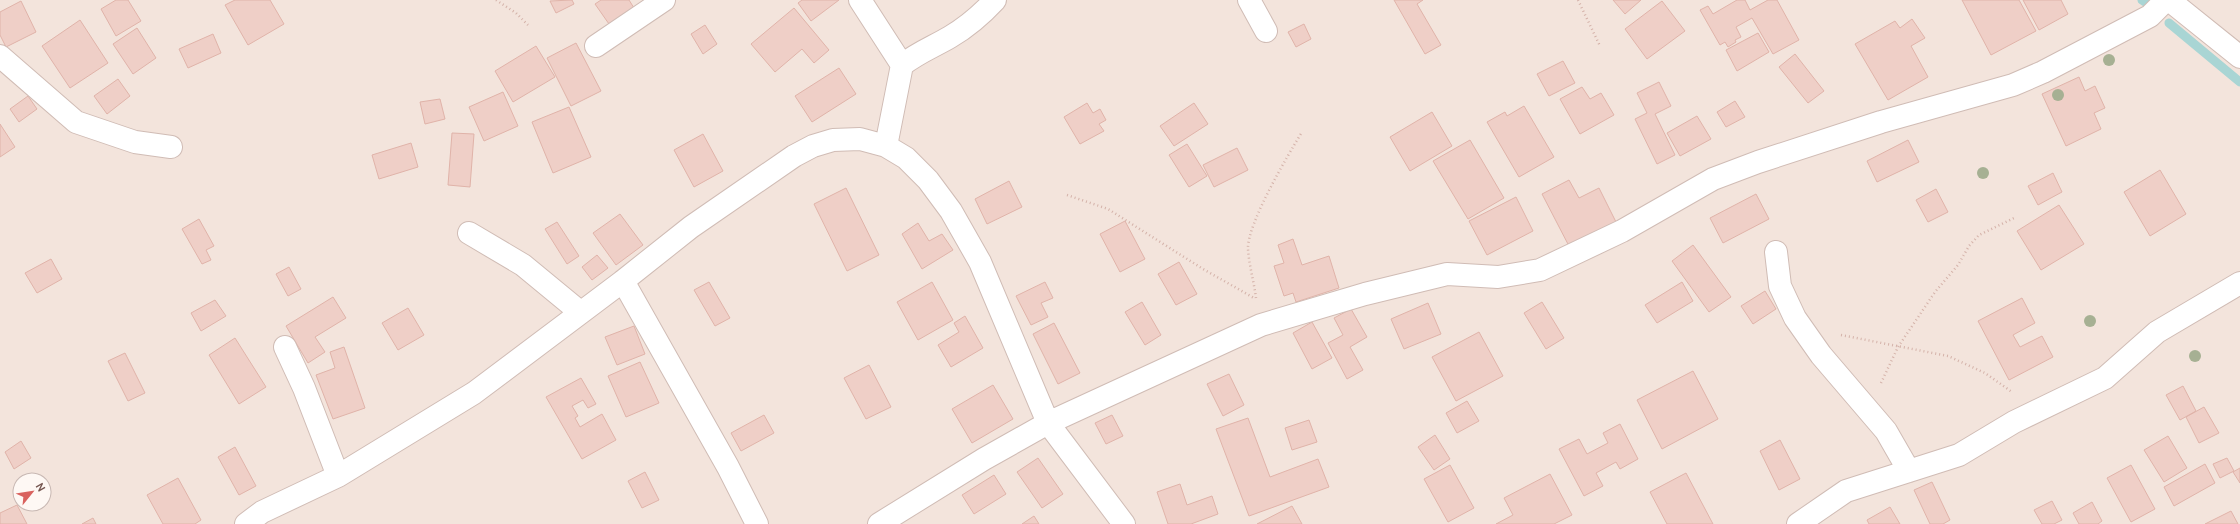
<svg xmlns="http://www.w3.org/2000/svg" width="2240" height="524" font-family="Cabin,sans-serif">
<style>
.residential{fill:#f3e4dc;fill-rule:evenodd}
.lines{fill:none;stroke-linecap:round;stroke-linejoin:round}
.stream{stroke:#a9d5d4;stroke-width:9}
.building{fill:#efcfc7;stroke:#e0b3a9}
.minor-casing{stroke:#d0bcb5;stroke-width:24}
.path{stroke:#d4b2a9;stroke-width:2.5;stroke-dasharray:1 3;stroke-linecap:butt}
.minor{stroke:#fff;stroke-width:22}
.tree{fill:#a6b093}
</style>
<rect width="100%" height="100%" fill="#fbf3ed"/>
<path class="residential" d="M0,0H2240V524H0ZM20,480H44V504H20Z"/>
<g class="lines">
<path class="stream" d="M2142,0L2145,2
M2169,23L2240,82"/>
</g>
<path class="building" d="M116,0H128L141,21L116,36L101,9Z
M235,0H270L284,24L248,45L225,5Z
M572,0L574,4L556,13L550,1Z
M601,0H629L634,8L609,24L595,4Z
M802,0H839L811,21L798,3Z
M1394,0H1423L1417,4L1441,45L1425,54Z
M1613,0H1641L1625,14Z
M1737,0H1745L1750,10L1768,0H1777L1799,40L1773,54L1752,18L1736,27L1741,37L1735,40L1736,42L1728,47L1725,42L1720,45L1700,10L1708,6L1713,14Z
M1962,0H2019L2036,31L1991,55Z
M2023,0H2061L2068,14L2039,30Z
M21,1L36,32L6,47L0,35V12Z
M1662,1L1685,31L1647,59L1625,29Z
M794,8L829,50L814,63L802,49L775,72L751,44Z
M1912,19L1925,38L1911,46L1928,77L1888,100L1855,44L1895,21L1900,28Z
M80,20L108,63L70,88L42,46Z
M1304,24L1311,39L1296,47L1288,32Z
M705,25L717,44L703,54L691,34Z
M137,28L156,58L133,74L113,44Z
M1758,33L1769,52L1737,71L1726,50Z
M213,34L221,53L188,68L179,49Z
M576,43L601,91L571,106L547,58Z
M536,46L555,77L513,102L495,71Z
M1795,54L1824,91L1808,103L1779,67Z
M1563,61L1575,83L1549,96L1537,74Z
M839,68L856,94L812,122L795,96Z
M2079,77L2085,91L2095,86L2105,108L2094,113L2101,129L2066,146L2042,94Z
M118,79L130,96L107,114L94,96Z
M1659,82L1671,106L1655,114L1675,155L1657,164L1635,119L1647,113L1637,93Z
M1582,87L1590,99L1601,93L1614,115L1580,134L1560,99Z
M503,92L518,126L484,141L469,107Z
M28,96L37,109L19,122L10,109Z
M440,99L445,119L425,124L420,102Z
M1735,101L1745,117L1726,127L1717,112Z
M1087,103L1093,113L1100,109L1106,120L1099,124L1104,131L1080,144L1064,117Z
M1194,103L1208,124L1174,146L1160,126Z
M1524,106L1554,157L1519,177L1487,122L1505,112L1507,116Z
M569,107L591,157L553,173L532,122Z
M1432,112L1452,146L1410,171L1390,137Z
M1697,116L1711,139L1680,156L1667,133Z
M0,124L15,147L0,157Z
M452,133L474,134L470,187L448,185Z
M703,134L723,171L694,187L674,150Z
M1470,140L1504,198L1468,219L1433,161Z
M1908,140L1919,162L1877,182L1867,161Z
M411,143L418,167L379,179L372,155Z
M1187,144L1207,176L1189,187L1169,155Z
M1237,148L1248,170L1214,187L1203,165Z
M2160,170L2186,214L2150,236L2124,192Z
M2053,173L2062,192L2038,205L2028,186Z
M1569,180L1579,198L1599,188L1617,224L1570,248L1542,194Z
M1009,181L1022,207L987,224L975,199Z
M846,188L879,255L847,271L814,204Z
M1936,189L1948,212L1928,222L1916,200Z
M1756,194L1769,219L1723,243L1710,218Z
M1516,197L1533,231L1487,255L1469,221Z
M2059,205L2084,244L2041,270L2017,231Z
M620,214L643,245L616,265L593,233Z
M199,219L214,246L206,250L211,260L202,264L182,229Z
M1125,221L1145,259L1120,272L1100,234Z
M557,222L579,256L567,264L545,229Z
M918,223L929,241L942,234L953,250L922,269L902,234Z
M1293,239L1302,265L1329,256L1339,288L1296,302L1293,293L1284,296L1274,266L1284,263L1278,245Z
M1693,245L1731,297L1709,312L1672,261Z
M597,255L608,268L592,280L582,267Z
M51,259L62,279L37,293L25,273Z
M1179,262L1197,294L1176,305L1158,274Z
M289,267L301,289L288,296L276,274Z
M709,282L730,318L715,326L694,290Z
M932,282L953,320L918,340L897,302Z
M1045,282L1053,298L1041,303L1048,317L1031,325L1016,296Z
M1682,282L1693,301L1657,323L1645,305Z
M1765,291L1776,309L1753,324L1741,306Z
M333,297L346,318L315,337L325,352L308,363L286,326Z
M2022,298L2035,323L2013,335L2020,347L2042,336L2053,357L2009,380L1978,321Z
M215,300L226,316L201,331L191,313Z
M1142,302L1161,335L1145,345L1125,312Z
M1542,302L1564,338L1546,349L1524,313Z
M1428,303L1441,334L1404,349L1391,319Z
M408,308L424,335L398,350L382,323Z
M1351,309L1367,337L1350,347L1363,370L1347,379L1328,343L1343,335L1334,318Z
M965,316L983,348L951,367L938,345L959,332L954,323Z
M1312,322L1332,358L1312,369L1293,333Z
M1054,323L1080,373L1058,384L1033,334Z
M634,326L645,354L617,365L605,337Z
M1479,332L1503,376L1456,401L1432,357Z
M235,338L266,387L239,404L209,355Z
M344,347L365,408L333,419L316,375L335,368L330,352Z
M125,353L145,393L128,401L108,361Z
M640,362L659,403L626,417L608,376Z
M869,365L891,407L866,419L844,378Z
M1693,371L1718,419L1662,449L1637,400Z
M1229,374L1244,405L1223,416L1207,384Z
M581,378L596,404L588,408L583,400L572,406L578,416L575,418L580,427L602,414L616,440L582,459L546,397Z
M993,385L1013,419L972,443L952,409Z
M2183,386L2196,411L2180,420L2166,395Z
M1467,401L1479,421L1457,433L1446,413Z
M2204,407L2219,433L2199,443L2186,417Z
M764,415L774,433L741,451L731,433Z
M1112,415L1123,436L1106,444L1095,423Z
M1248,418L1270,477L1318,459L1329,487L1249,516L1216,429Z
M1309,420L1317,442L1292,450L1285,428Z
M1620,424L1638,459L1620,469L1616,462L1596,473L1603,486L1584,496L1559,449L1579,439L1587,454L1608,443L1603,433Z
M1435,435L1450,459L1434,470L1418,447Z
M2168,436L2187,468L2164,482L2144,450Z
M1780,440L1800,479L1779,490L1760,451Z
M21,441L31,458L14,469L5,452Z
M235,447L256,486L239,495L218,457Z
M1038,458L1063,494L1042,508L1017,472Z
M2227,458L2234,471L2220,478L2213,464Z
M2205,464L2215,483L2174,506L2164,487Z
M1450,465L1474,508L1448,522L1424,479Z
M2131,465L2155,509L2131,522L2107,478Z
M2240,468V483L2233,472Z
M645,472L659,500L642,508L628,481Z
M1686,473L1713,524H1667L1650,492Z
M1550,474L1572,515L1554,524H1496L1513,515L1504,498Z
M994,475L1006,494L974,514L962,495Z
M178,478L201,520L195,524H163L147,495Z
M1932,482L1950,520L1943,524H1930L1914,490Z
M1180,484L1187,505L1212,496L1218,514L1191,524H1168L1157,492Z
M2052,501L2062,520L2054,524H2042L2034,510Z
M2092,502L2102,521L2098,524H2079L2073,513Z
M17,505L27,524H0V513Z
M1292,506L1302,524H1257Z
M1890,507L1900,524H1869L1867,520Z
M2231,511L2238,524H2205Z
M1034,516L1039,524H1022Z
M93,518L96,524H82Z"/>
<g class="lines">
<defs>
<path id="minor" d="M860,0L902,65
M1249,0L1266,31
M2169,0L2240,57
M596,46L664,0
M0,56L76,122L135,142L171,147
M886,146L902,65C919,52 933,47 950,37C967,27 982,14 995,0
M469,233L523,265L580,312
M1776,252L1780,286L1795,318L1821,355L1886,431L1909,471
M623,281L728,467L757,524
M285,347L304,388L338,476
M246,524L262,512L338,476L474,393L623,281L691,227L794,156L813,146L833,140L860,139L886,146L906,158L928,180L951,211L980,262L1048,423L1124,524
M879,524L984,459L1048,423L1261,325L1365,294L1447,274L1498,277L1540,270L1622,231L1713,179L1758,162L1881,122L2013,85L2043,72L2150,16L2166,0
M1798,524L1846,491L1959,455L2014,422L2105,378L2157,332L2240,283"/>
</defs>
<use href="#minor" class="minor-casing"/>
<path class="path" d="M496,0L516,13L528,25
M1578,0L1600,46
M1067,195L1108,209L1203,269L1254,298
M1256,298C1254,282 1249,265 1248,249C1247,224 1288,155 1302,132
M1841,335L1948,356L1985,373L2012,392
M1881,383L1898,347L1935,292L1958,265L1969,246L1979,235L2014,218"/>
<use href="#minor" class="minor"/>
</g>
<g class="tree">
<circle cx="2109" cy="60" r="6"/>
<circle cx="2058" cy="95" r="6"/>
<circle cx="1983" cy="173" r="6"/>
<circle cx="2090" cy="321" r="6"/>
<circle cx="2195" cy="356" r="6"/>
</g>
<g transform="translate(32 492) rotate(60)"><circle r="19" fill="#fef8f4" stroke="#c8b8b3"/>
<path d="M0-3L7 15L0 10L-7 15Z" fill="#d9625e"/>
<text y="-6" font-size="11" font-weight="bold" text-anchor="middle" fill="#765751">N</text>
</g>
</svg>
